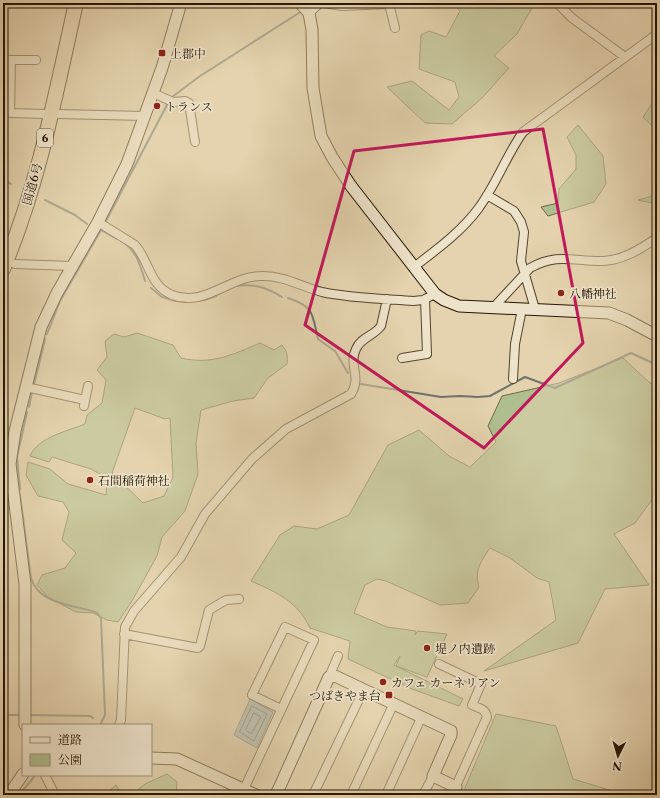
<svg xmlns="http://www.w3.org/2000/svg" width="660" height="798" font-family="'Libre Caslon Text','Noto Serif JP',serif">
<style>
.green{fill:#aebe8f;stroke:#6a6a48;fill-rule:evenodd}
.water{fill:#9db4b8;stroke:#6e746e}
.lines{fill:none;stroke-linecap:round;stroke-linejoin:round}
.shore{stroke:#62645c;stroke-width:1}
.stream{stroke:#6e746e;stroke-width:2}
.street-casing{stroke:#56442c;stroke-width:10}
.secondary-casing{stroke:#271500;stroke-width:13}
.highway-casing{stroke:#271500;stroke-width:16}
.street{stroke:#ede2ca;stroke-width:8}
.secondary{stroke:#ede2ca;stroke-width:11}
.highway{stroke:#e4d3ae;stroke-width:14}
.marked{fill:none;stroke:#c2185b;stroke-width:3;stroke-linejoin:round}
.poi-dot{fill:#8f2418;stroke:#ede2ca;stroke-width:1.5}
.labels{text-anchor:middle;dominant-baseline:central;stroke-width:3.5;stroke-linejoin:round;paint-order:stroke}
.shield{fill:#ede2ca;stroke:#62523d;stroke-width:1}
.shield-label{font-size:11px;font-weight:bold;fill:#271500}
.poi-label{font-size:12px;fill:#271500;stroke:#ede2ca;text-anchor:start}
.street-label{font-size:12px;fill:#271500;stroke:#ede2ca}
</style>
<rect width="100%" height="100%" fill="#e4d3ae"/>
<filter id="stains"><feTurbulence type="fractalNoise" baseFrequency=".005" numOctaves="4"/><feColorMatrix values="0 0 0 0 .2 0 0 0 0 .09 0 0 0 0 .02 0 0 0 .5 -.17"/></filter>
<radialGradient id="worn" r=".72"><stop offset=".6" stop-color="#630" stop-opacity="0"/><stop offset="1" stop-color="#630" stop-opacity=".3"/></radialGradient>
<path class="green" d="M452,3H499L501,7L508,3H535L517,34L494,56L509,68L482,98L452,124L425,123L387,87L412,81L449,110L459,97L455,82L419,69L421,35L429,31L446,37L460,11Z
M3,80L7,81L6,110H3Z
M657,96V131L643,117Z
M578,125L603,156L606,184L594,202L548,216L541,207L558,203L559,189L576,169V155L567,137Z
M657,195V204L638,200Z
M137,333L173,345L181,358C212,365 232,355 260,343L274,350L282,345C287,351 288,356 287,364L268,378L254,398L233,401L201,410L196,443L198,474L185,511L162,537L157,556L132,601L118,622L107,620L93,613L76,612L48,597L37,585L42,575L65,568L76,553L62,540L69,512L63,502L38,496L26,475L28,462L50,469L68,484L106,495L107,478L91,469L52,457L49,462L30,456C38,437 68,431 85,424L87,415L102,403L106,380L97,370L107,357L105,341L114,334L124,337ZM135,408L165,419L170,418L173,477L164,496L143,503L112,473Z
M623,358L650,383L657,386V493L635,523L614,534L649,585L605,589L578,643L484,671L556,620L549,582L537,578L510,558L490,548C481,561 474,571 479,587L468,603L440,605L386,581L377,579L365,585L354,613L387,627L416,631L415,635L418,631L447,634L427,677L396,666L400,656L394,665L463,699L459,706L412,689L348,659L350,641L310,628C297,601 278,593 251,581L280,535L294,526L317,529L349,515L388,445L419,430L449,456L470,467L496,442L488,426L502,396L559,383Z
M496,714L556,726L573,779L626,795H462Z
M167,774L177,782L176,795H131L145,784Z
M116,785L122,795H105Z"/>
<path class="water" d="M250,699L273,712L257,748L234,735Z"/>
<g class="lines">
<path class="shore" d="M252,706L267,714L254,741L240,732Z
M254,713L261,717L251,734L246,730Z"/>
<path class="stream" d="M308,6L312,3
M172,97L200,76L302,11
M3,180L11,184
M45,200L75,215L87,224
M106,221L168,103
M123,242C137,252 140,265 145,281
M236,286C254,283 267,288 282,297
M151,288L162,297L176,301
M288,298C315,307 312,314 318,339L335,351L348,373
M196,301L205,300L216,296
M47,334L60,301L101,230L117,239
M361,384L441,397L460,396L478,397L490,396L525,377L555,388L631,353L657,365
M34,385L45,339
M29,407L32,392
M20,489L17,457L27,412
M20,495L31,578C38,603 71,605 92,611L97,613L101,618L105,715L100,725
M3,715H20
M29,715L90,716L93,718
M19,795L34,777"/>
<defs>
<path id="street" d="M324,3L342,6L389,4L395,28
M557,3L572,18L625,57
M309,13L320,3
M3,60H11L10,113L46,114
M11,60H36
M153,93L173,102L185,101L189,103L195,142
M58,114L145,116
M487,195L514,211L521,222L524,232L521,261L535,309
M98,222L135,245C150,262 149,285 172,295C204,308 230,276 261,276C283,275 302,287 322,292C349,298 385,299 413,301L423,300L435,294
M15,264L72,266
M414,267C436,250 461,232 478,209C496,185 506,156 523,132L657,34
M493,308L530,268C558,252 575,262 603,261C624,260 640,249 657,238
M402,358L427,354L425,299
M513,379L515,344L522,309
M26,387L85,400
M84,406L88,386
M124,634L198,648L200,646L209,610L226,600L239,599
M439,664L481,684L472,705C479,708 486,709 487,717L452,795
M329,677L338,656
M119,725L121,720L125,627L134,611L181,557L205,514L252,459L286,429L351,394C362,377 348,365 356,349C361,337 374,336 381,326L387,299
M45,775L55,795
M244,789L314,640L285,627L252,695L281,709
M313,795L364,689
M351,795L394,703
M386,795L422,716
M423,795L433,776"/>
<path id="secondary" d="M300,3L309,13L312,30L313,88L321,136L332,157L351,186L435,294L444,300L459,306L609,313L627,320L657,336
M25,725V584L10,464L15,431L41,327L57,293L98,222L127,164L162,68L181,3
M151,758L177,759L256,795
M9,795L23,774
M276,795L329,677L335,676L451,731V735L433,776L456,787"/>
<path id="highway" d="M3,269C39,184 56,92 76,3"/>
</defs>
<use href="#street" class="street-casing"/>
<use href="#secondary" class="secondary-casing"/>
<use href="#highway" class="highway-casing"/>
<use href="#street" class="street"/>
<use href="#secondary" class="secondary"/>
<use href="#highway" class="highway"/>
</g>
<path d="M0 0H660V798H0ZM543,129L583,343L484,448L305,325L354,151Z" fill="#e4d3ae" fill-opacity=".55" fill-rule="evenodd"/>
<path class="marked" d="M543,129L583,343L484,448L305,325L354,151Z"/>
<g class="poi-dot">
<rect x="158" y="49" width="8" height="8" rx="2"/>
<circle cx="157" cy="106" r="4"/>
<circle cx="561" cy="293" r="4"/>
<circle cx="90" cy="480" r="4"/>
<circle cx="427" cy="648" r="4"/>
<circle cx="383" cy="682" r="4"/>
<rect x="385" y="691" width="8" height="8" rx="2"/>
</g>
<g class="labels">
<rect class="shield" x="37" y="129" width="16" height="18" rx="3"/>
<g class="shield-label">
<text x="45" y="138">6</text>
</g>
<g class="poi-label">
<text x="170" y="53">上郡中</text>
<text x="165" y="106">トランス</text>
<text x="569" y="293">八幡神社</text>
<text x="98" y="480">石間稲荷神社</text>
<text x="435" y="648">堤ノ内遺跡</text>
<text x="391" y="682">カフェ カーネリアン</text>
<text x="381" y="695" text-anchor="end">つばきやま台</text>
</g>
<g class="street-label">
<text transform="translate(32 184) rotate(-74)">国道6号</text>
</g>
</g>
<rect width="660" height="798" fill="none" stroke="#e4d3ae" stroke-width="16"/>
<rect x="4" y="4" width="652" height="790" fill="none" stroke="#271500" stroke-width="2"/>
<rect x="8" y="8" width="644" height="782" fill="none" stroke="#271500"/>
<rect x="22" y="724" width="130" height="52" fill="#ede2ca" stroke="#9e9079"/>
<rect x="30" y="737" width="20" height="6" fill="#ede2ca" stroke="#9e9079"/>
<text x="58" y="744" font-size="12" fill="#271500">道路</text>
<rect x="30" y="754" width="20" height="12" fill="#aebe8f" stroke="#9e9079"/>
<text x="58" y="764" font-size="12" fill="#271500">公園</text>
<g transform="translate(618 756) rotate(185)" stroke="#ede2ca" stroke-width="3" paint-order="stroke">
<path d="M0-3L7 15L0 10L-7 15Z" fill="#271500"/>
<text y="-6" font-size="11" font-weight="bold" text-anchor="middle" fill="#271500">N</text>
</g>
<rect width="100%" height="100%" filter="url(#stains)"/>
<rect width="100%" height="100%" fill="url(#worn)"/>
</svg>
